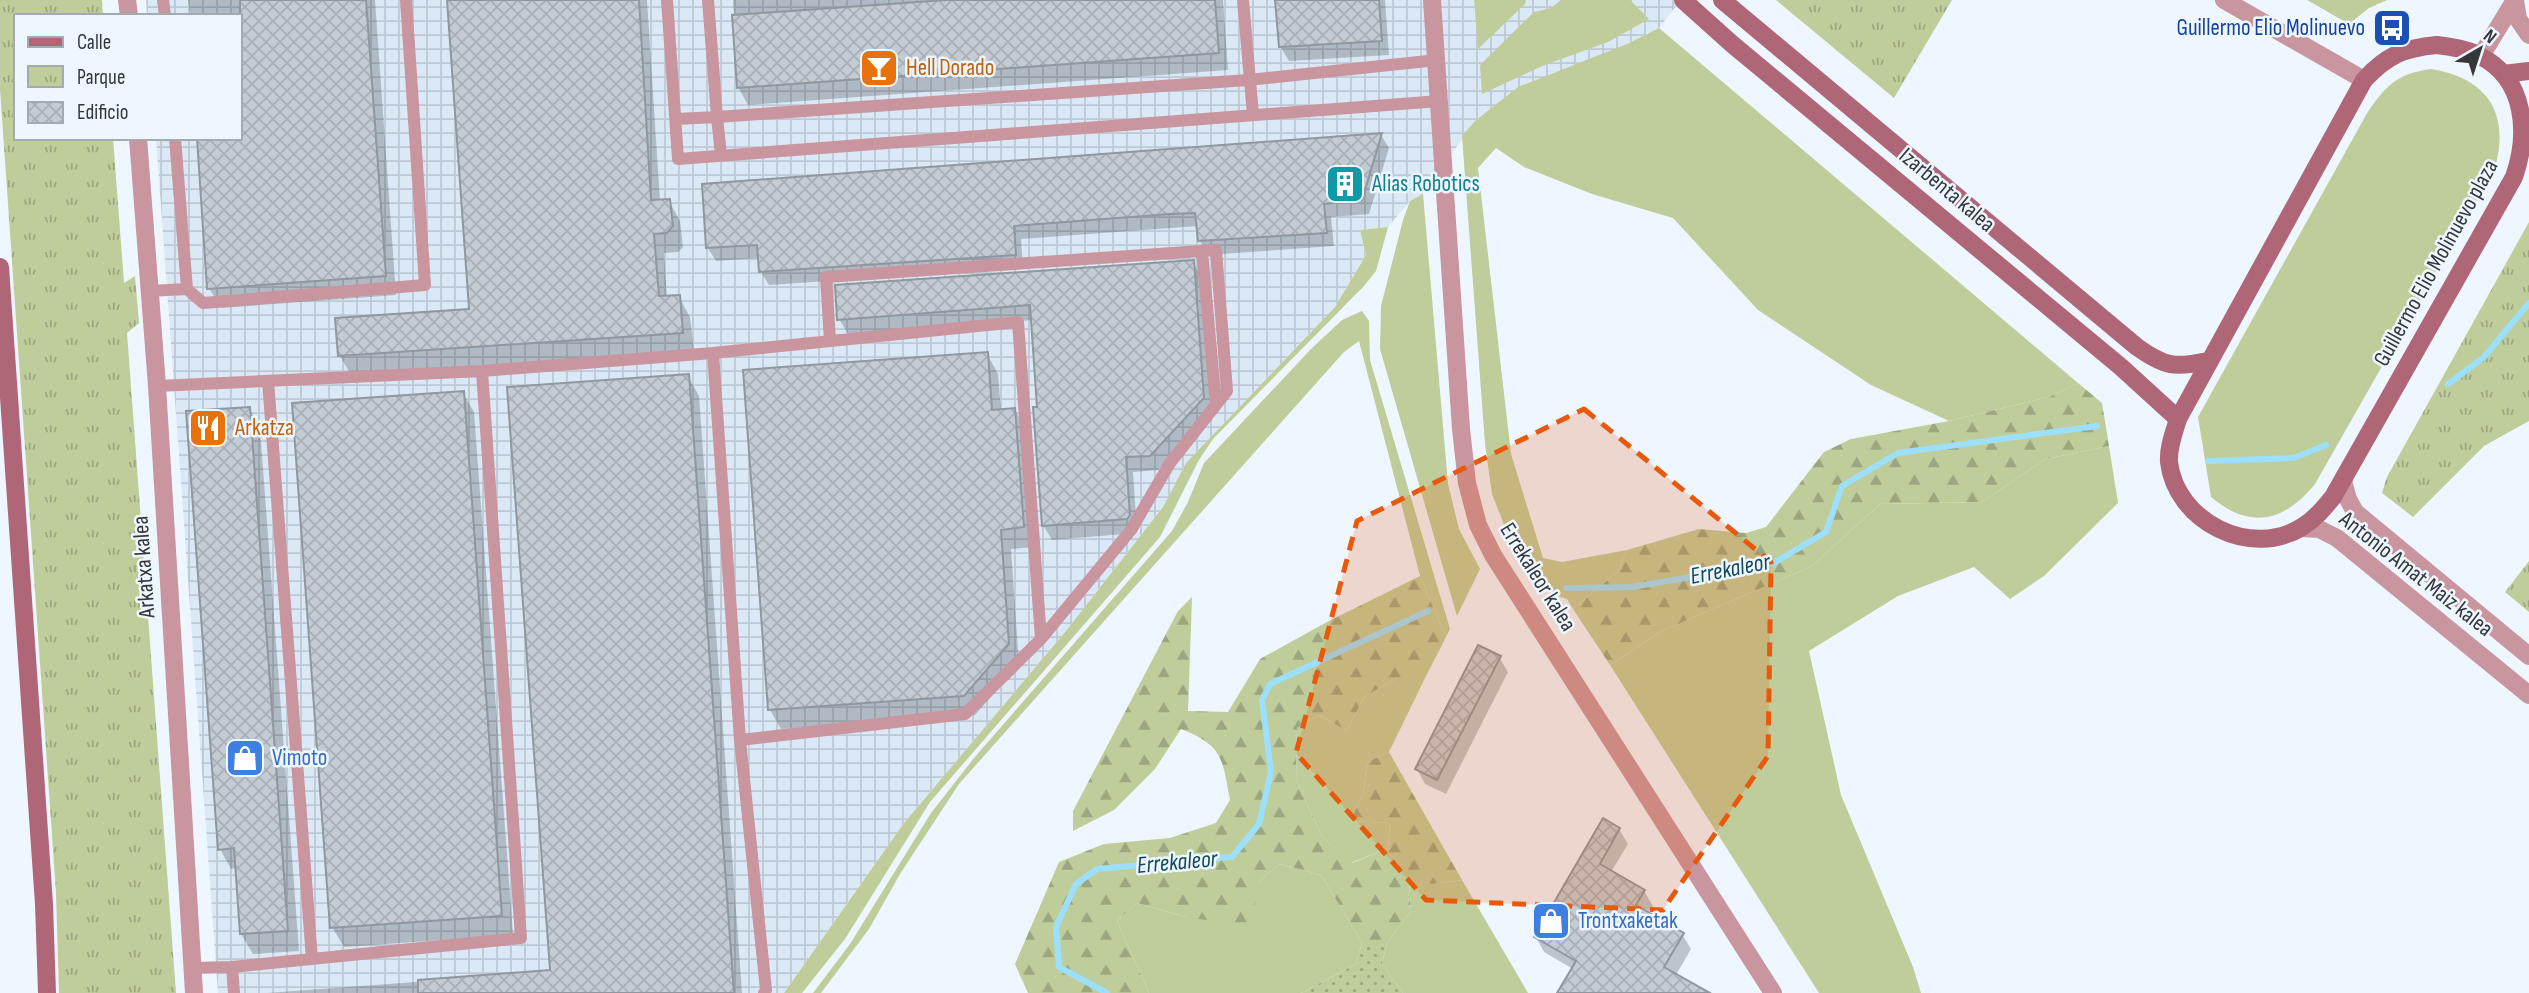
<svg xmlns="http://www.w3.org/2000/svg" width="2529" height="993" font-family="'Sofia Sans Condensed',sans-serif">
<style>
.industrial{fill:url(#industrial-grid)}
.grass{fill:#bfcd9b}
.forest{fill:url(#forest-firs)}
.park{fill:url(#park-tufts)}
.garden{fill:url(#garden-dots)}
.shadow{fill:#0003}
.lines{fill:none;stroke-linecap:round;stroke-linejoin:round}
.stream{stroke:#9de0fd;stroke-width:6}
.building{fill:url(#building-cross-hatch);stroke:#8f979f;stroke-width:2}
.lane{stroke:#c996a0;stroke-width:12}
.street{stroke:#c996a0;stroke-width:18}
.secondary{stroke:#af6778;stroke-width:18}
.marked{fill:#e8590c;fill-opacity:0.2;stroke:#e8590c;stroke-width:5;stroke-dasharray:14 9;stroke-linejoin:round}
.labels{text-anchor:middle;dominant-baseline:central;stroke-width:5;stroke-linejoin:round;paint-order:stroke}
.transit-label{font-size:23px;fill:#164399;stroke:#eef6ff;text-anchor:end}
.food-label{font-size:23px;fill:#c56008;stroke:#eef6ff;text-anchor:start}
.culture-label{font-size:23px;fill:#0d838f;stroke:#eef6ff;text-anchor:start}
.street-label{font-size:23px;fill:#35383b;stroke:#eef6ff}
.shop-label{font-size:23px;fill:#366cbe;stroke:#eef6ff;text-anchor:start}
.water-label{font-size:24px;font-style:italic;fill:#12495d;stroke:#eef6ff}
</style>
<defs>
<pattern id="industrial-grid" width="8" height="8" patternUnits="userSpaceOnUse" patternTransform="scale(1.75)"><rect width="8" height="8" fill="#dbe9f6"/><path d="M0 4h8M4 0v8" fill="none" stroke="#bdc9d4"/></pattern>
<pattern id="forest-firs" width="22" height="20" patternUnits="userSpaceOnUse" patternTransform="scale(1.75)"><rect width="22" height="20" fill="#bfcd9b"/><path d="M5 1l3.5 6h-7zM16 11l3.5 6h-7z" fill="#9ca780"/></pattern>
<pattern id="park-tufts" width="24" height="20" patternUnits="userSpaceOnUse" patternTransform="scale(1.75)"><rect width="24" height="20" fill="#bfcd9b"/><path d="M3 7l-1-3M5 7V3M7 7l1-3M15 17l-1-3M17 17v-4M19 17l1-3" fill="none" stroke="#9ca780"/></pattern>
<pattern id="garden-dots" width="8" height="8" patternUnits="userSpaceOnUse" patternTransform="scale(1.75)"><rect width="8" height="8" fill="#bfcd9b"/><path d="M2 2h.1M6 6h.1" fill="none" stroke="#9ca780" stroke-width="1.8" stroke-linecap="round"/></pattern>
<pattern id="building-cross-hatch" width="8" height="8" patternUnits="userSpaceOnUse" patternTransform="scale(1.75)"><rect width="8" height="8" fill="#c3cbd4"/><path d="M0 0l8 8M0 8l8-8" fill="none" stroke="#a8afb7"/></pattern>
</defs>
<rect width="100%" height="100%" fill="#eef6ff"/>
<path class="industrial" d="M146,0H1681L1659,28L1475,121L1423,194L1410,201L1388,227L1360,230L1366,255L1335,307L1186,463L1163,507L1066,631L904,823L784,993H218L156,138H240V16H147Z"/>
<path class="grass" d="M1474,0H1526L1525,4L1478,49Z
M1561,0H1630L1649,19L1608,42L1542,66L1482,94L1480,65L1534,12L1551,8Z
M2307,0H2387L2369,8L2349,24Z
M1659,28L2078,383L2049,397L1949,421L1871,385L1758,310L1673,218L1592,194L1524,167L1496,148L1478,168L1511,454L1543,558L1562,562L1627,550L1617,572L1573,609L1567,599L1547,592L1510,540L1492,494L1485,444L1462,136L1475,121L1518,87L1627,44Z
M2432,69C2488,79 2510,113 2495,168L2315,484C2284,522 2250,530 2211,497L2198,417L2366,115C2385,86 2397,73 2432,69Z
M1423,194L1448,484L1459,529L1480,569L1457,616L1380,349L1381,306L1403,220L1410,201Z
M1388,227L1376,271L1364,286L1213,439L1199,460L1160,537L930,802L845,939L802,993H784L904,823L1066,631L1163,507L1186,463L1335,307L1366,255L1360,230Z
M1362,311L1369,321L1370,360L1450,629L1446,637L1420,576L1359,341L1344,352L959,784L900,874L869,929L821,993H813L850,944L931,813L974,758L1172,531L1188,502L1204,463L1311,349L1342,320Z
M2109,446L2118,503L2044,576L2010,599L1974,567L1898,596L1809,651L1841,795L1913,967L1921,993H1819L1610,665L1660,632L1812,566L1880,504L1982,502L2046,459Z
M1397,678H1425L1389,752L1367,762L1363,795L1350,821L1390,823L1388,848L1351,863L1322,837L1296,779L1297,728L1319,715L1347,731L1364,697Z
M1280,864L1321,875L1362,943L1356,964L1301,993H1149L1117,921L1137,903L1186,917L1258,882Z
M1409,879L1432,884L1462,880L1528,993H1403L1382,964L1387,943L1411,911Z"/>
<path class="forest" d="M2078,383L2102,403L2109,446L2046,459L1982,502L1880,504L1812,566L1660,632L1610,665L1573,609L1617,572L1627,550L1699,529L1746,533L1766,527L1824,452L1851,439L1949,421L2049,397Z
M1420,576L1446,637L1425,678H1397L1364,697L1347,731L1319,715L1297,728L1296,779L1322,837L1352,863L1388,848L1390,823L1350,821L1363,795L1367,762L1389,752L1462,880L1432,884L1409,880L1411,911L1387,943H1362L1321,875L1280,864L1258,882L1252,927L1186,917L1137,903L1117,921L1149,993H1028L1015,964L1059,862L1104,844L1170,838L1216,823L1230,800C1222,759 1224,746 1181,729L1155,769L1114,810L1073,831V811L1178,611L1192,597L1188,711L1228,712L1260,659L1327,622Z"/>
<path class="park" d="M0,0H102L103,16H16V138H113L124,283L135,276L139,323L127,333L176,993H59L56,893L0,89Z
M1776,0H1952L1894,98Z
M2529,222V421L2484,446L2413,517L2382,493L2387,477Z
M2529,561V612L2505,592Z"/>
<path class="garden" d="M1362,943H1387L1382,964L1403,993H1301L1356,964Z"/>
<path class="shadow" d="M188,0H375L396,295L221,308L209,288L240,138V16H190Z
M449,0H647L660,201H669L680,221L683,247L678,252L664,253L667,298L679,297L690,317L694,352L351,375L340,356L471,311Z
M733,0H1223L1228,70L748,105L738,87Z
M1277,0H1385L1389,55L1289,61L1280,46Z
M1381,135L1389,148L1369,214L1331,217L1334,246L1207,255L1200,241L1198,226L1021,239L1023,268L769,285L761,272L760,258L716,261L708,248L704,186Z
M1193,262L1201,277L1211,413L1158,470L1133,472L1137,531L1136,533L1052,540L1043,525L1039,409L1033,320L848,334L839,319Z
M987,354L998,374L1001,411L1015,410L1026,430L1034,547L1011,549L1019,665L975,715L781,729L770,710L745,372Z
M688,376L699,396L742,993H267L552,972Z
M463,393L474,412L513,935L344,947L332,927Z
M249,408L260,428L299,951L253,954L241,934L237,868L231,869L220,849Z
M1499,657L1508,672L1446,794L1425,784L1417,769Z
M1619,829L1628,844L1611,872L1644,891L1653,906L1648,914L1682,934L1691,949L1676,975L1706,993H1559L1573,969L1544,952L1536,937Z"/>
<g class="lines">
<path class="stream" d="M2448,384L2484,357L2529,303
M2209,461L2294,458L2326,445
M1566,588L1632,587L1774,563L1826,532L1842,486L1898,453L2097,426
M1107,993L1059,967L1056,927L1076,884L1097,869L1232,857L1259,824L1271,772L1262,700L1270,684L1428,611"/>
</g>
<path class="building" d="M240,0H366L386,276L207,289L197,138H240Z
M447,0H639L651,200L670,199L673,226L667,233L654,234L659,296L680,295L683,333L338,356L335,318L469,309Z
M946,0H1215L1219,53L737,88L732,15Z
M1275,0H1379L1382,41L1279,47Z
M1382,133L1362,200L1324,204L1327,233L1198,241L1195,213L1170,214L1014,226L1016,255L759,272L757,245L706,248L702,184Z
M1194,260L1204,398L1150,456L1126,457L1130,515L1127,519L1042,526L1033,407H1037L1030,305L837,320L835,285Z
M988,352L992,410L1015,408L1024,527L1001,530L1009,644L964,696L768,710L743,370Z
M689,374L734,993H418V980L550,970L507,387Z
M464,391L502,916L330,928L292,403Z
M250,407L288,931L240,934L234,848L218,850L186,411Z
M1478,645L1501,656L1437,780L1415,769Z
M1603,818L1620,828L1600,864L1645,890L1636,905L1684,933L1664,967L1710,993H1557L1576,961L1534,937Z"/>
<g class="lines">
<path class="lane" d="M163,0L165,16
M667,0L678,159L1440,101
M708,0L717,117L1248,80L1437,60
M1243,0L1253,115
M676,119L717,117L721,155
M1202,251L1216,405
M187,289L203,303L425,285L406,0
M149,291L187,289L175,138
M713,353L740,740L965,714L1041,639L1131,530L1170,463L1227,391L1216,250L826,277L830,341
M268,381L312,959
M157,386L482,371L713,353L1018,322L1041,639
M740,740L766,990L764,993
M193,968L232,967
M234,993L232,967L521,938L482,371"/>
<path class="street" d="M127,0L129,16
M1432,0L1461,429L1467,483L1478,525L1493,555L1773,993
M2224,0L2364,80
M2515,0L2518,19L2529,35
M2481,56L2515,0
M138,138L157,386L194,993
M2343,481L2348,499L2355,512L2529,656
M2301,528L2319,529L2337,538L2529,695"/>
<path class="secondary" d="M1683,0L1732,44L2121,367L2178,419
M1722,0L2137,347C2165,367 2175,368 2208,361
M2437,45C2452,47 2467,49 2480,56C2526,79 2529,134 2514,177L2333,497C2324,508 2315,519 2302,527C2251,559 2176,522 2169,462C2168,447 2174,433 2178,419L2364,80C2387,55 2404,48 2437,45Z
M2503,74L2529,71
M0,267L44,904L47,993"/>
</g>
<path class="marked" d="M1584,409L1771,562L1768,756L1663,910L1426,900L1296,753L1357,521Z"/>
<defs>
<symbol id="bus-square" viewBox="-11 -11 22 22"><rect x="-9" y="-9" width="18" height="18" rx="4" fill="#1a4fb4" stroke="#eef6ff"/><path d="M-5-6H5V4H4V6H2V4H-2V6H-4V4H-5ZM-3.5-4V0h7V-4ZM-3.5 1.2v1.5H-2V1.2ZM2 1.2v1.5H3.5V1.2Z" fill="#fff"/></symbol>
<symbol id="bar-square" viewBox="-11 -11 22 22"><rect x="-9" y="-9" width="18" height="18" rx="4" fill="#e8710a" stroke="#eef6ff"/><path d="M-6-5H6L.8 .8V4.5H3.5V6h-7V4.5H-.8V.8Z" fill="#fff"/></symbol>
<symbol id="building-square" viewBox="-11 -11 22 22"><rect x="-9" y="-9" width="18" height="18" rx="4" fill="#0f9aa8" stroke="#eef6ff"/><path d="M-4-6H4V6H1V3H-1V6H-4ZM-2.5-4.3h1.7v1.8h-1.7ZM.8-4.3h1.7v1.8H.8ZM-2.5-1h1.7V.8h-1.7ZM.8-1h1.7V.8H.8Z" fill="#fff"/></symbol>
<symbol id="restaurant-square" viewBox="-11 -11 22 22"><rect x="-9" y="-9" width="18" height="18" rx="4" fill="#e8710a" stroke="#eef6ff"/><path d="M-5-6h1v4h1v-4h1v4h1v-4h1v5L-1.5 .5V6h-2V.5L-5-1ZM5-6V6H3V1.5H1.5Q1.5-4 5-6Z" fill="#fff"/></symbol>
<symbol id="shop-square" viewBox="-11 -11 22 22"><rect x="-9" y="-9" width="18" height="18" rx="4" fill="#3f7fe0" stroke="#eef6ff"/><path d="M-5-2.5h2.3a2.7 3.5 0 0 1 5.4 0H5L5.5 6h-11ZM-1.5-2.5h3a1.5 2.3 0 0 0-3 0Z" fill="#fff"/></symbol>
</defs>
<g fill-rule="evenodd">
<use href="#bus-square" x="2370" y="6" width="44" height="44"/>
<use href="#bar-square" x="857" y="46" width="44" height="44"/>
<use href="#building-square" x="1323" y="162" width="44" height="44"/>
<use href="#restaurant-square" x="186" y="406" width="44" height="44"/>
<use href="#shop-square" x="223" y="736" width="44" height="44"/>
<use href="#shop-square" x="1529" y="899" width="44" height="44"/>
</g>
<g class="labels">
<g class="transit-label">
<text x="2365" y="28">Guillermo Elio Molinuevo</text>
</g>
<g class="food-label">
<text x="906" y="68">Hell Dorado</text>
<text x="235" y="428">Arkatza</text>
</g>
<g class="culture-label">
<text x="1372" y="184">Alias Robotics</text>
</g>
<g class="street-label">
<text transform="translate(1947 190) rotate(40)">Izarbenta kalea</text>
<text transform="translate(2436 263) rotate(-61)">Guillermo Elio Molinuevo plaza</text>
<text transform="translate(144 567) rotate(-94)">Arkatxa kalea</text>
<text transform="translate(2416 574) rotate(38)">Antonio Amat Maiz kalea</text>
<text transform="translate(1538 577) rotate(58)">Errekaleor kalea</text>
</g>
<g class="shop-label">
<text x="272" y="758">Vimoto</text>
<text x="1578" y="921">Trontxaketak</text>
</g>
<g class="water-label">
<text transform="translate(1730 569) rotate(-11)">Errekaleor</text>
<text transform="translate(1177 862) rotate(-5)">Errekaleor</text>
</g>
</g>
<rect x="14" y="14" width="228" height="126" fill="#eef6ff" stroke="#a4aab1" stroke-width="2"/>
<rect x="28" y="37" width="35" height="10" fill="#af6778" stroke="#a4aab1" stroke-width="2"/>
<text x="77" y="49" font-size="21" fill="#35383b">Calle</text>
<rect x="28" y="66" width="35" height="21" fill="url(#park-tufts)" stroke="#a4aab1" stroke-width="2"/>
<text x="77" y="84" font-size="21" fill="#35383b">Parque</text>
<rect x="28" y="102" width="35" height="21" fill="url(#building-cross-hatch)" stroke="#a4aab1" stroke-width="2"/>
<text x="77" y="119" font-size="21" fill="#35383b">Edificio</text>
<g transform="translate(2480 49) rotate(39)" stroke="#eef6ff" stroke-width="5" paint-order="stroke">
<path d="M0-5L12 26L0 18L-12 26Z" fill="#35383b"/>
<text y="-10" font-size="19" font-weight="bold" text-anchor="middle" fill="#35383b">N</text>
</g>
</svg>
